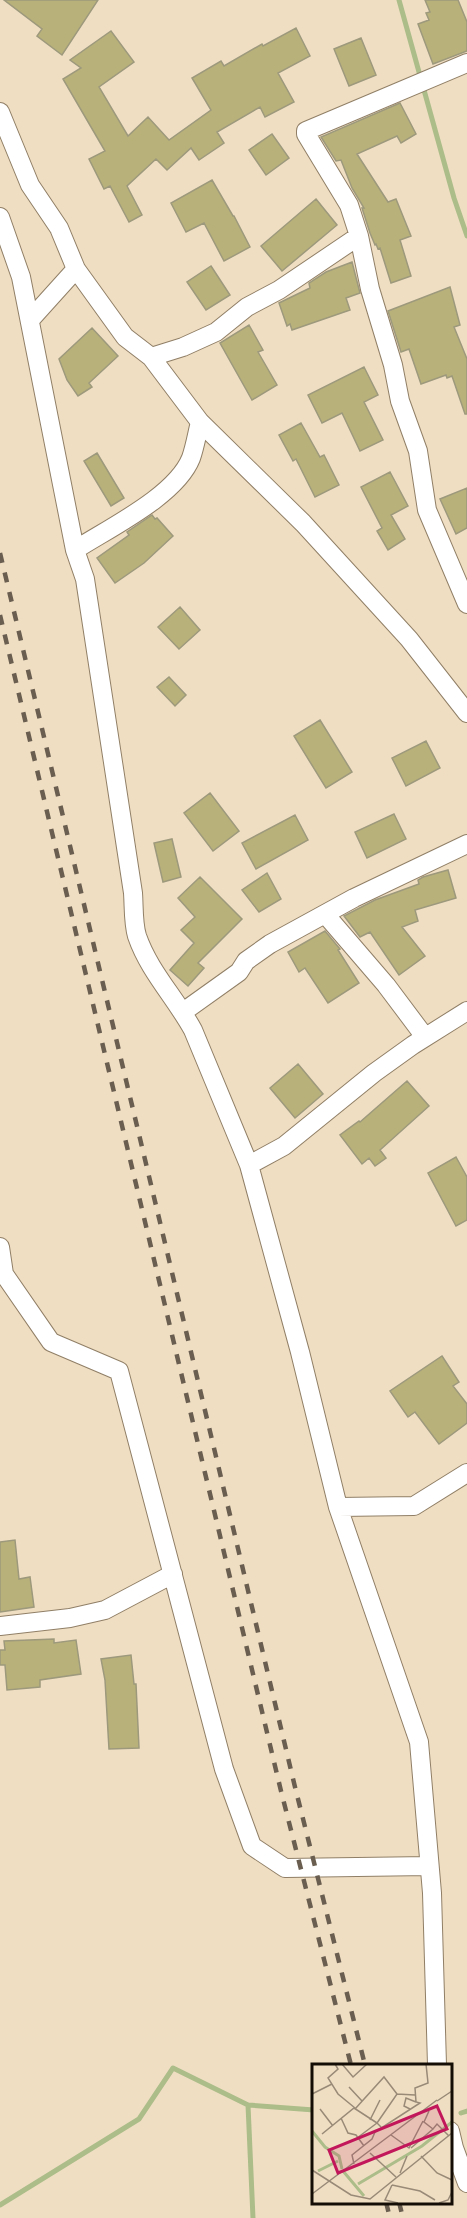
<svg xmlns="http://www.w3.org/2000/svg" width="467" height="2218" font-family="Manrope,sans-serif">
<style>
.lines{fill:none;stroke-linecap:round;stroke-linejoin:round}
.stream{stroke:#acbd89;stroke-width:5}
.building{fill:#b9b17a;stroke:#9d997c;stroke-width:1.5}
.minor-casing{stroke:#907f66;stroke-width:20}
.minor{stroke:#fff;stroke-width:18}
.rail{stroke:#695e4f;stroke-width:4.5;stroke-dasharray:10 10;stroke-linecap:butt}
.inset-river{fill:none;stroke:#acbd89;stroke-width:3}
.inset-road{fill:none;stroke:#988a77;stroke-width:1.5}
.view{fill:#c2185b;fill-opacity:0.15;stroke:#c2185b;stroke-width:3}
.inset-edge{fill:none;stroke:#130d05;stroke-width:3}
</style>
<rect width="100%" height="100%" fill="#f0dec3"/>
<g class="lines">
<path class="stream" d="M399,0L454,198L467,236
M248,2105L253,2218
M461,2113L467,2111
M0,2205L139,2119L173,2068L248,2105L314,2110"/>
</g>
<path class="building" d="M4,0H98L62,55L37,36L42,29Z
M425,0H458L467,22V51L433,64L418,24L429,20L426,13L430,12Z
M296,28L310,56L278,73L294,102L265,117L260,107L217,132L224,143L199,160L191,148L167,170L156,159L127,186L142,215L129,222L110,186L104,189L89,159L105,151L63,79L81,68L70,60L111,31L134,62L99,87L128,136L148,117L169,140L211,110L192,78L221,61L224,66L262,44L263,46Z
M361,38L376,75L349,86L334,49Z
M400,103L416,134L401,143L397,136L357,154L388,202L396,199L411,236L400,240L411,276L391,283L380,248L378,249L376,244L375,245L370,233L362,208H364L352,188L341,160L336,161L321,137Z
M272,134L289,158L266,175L249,150Z
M212,180L233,216H234L250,247L224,261L204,223L186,232L171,203Z
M316,199L337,225L282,271L261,246Z
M352,262L360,293L346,298L350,310L292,330L290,324L287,326L279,303L310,288L309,283L326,272Z
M211,266L230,295L206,310L187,282Z
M450,287L460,325L454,327L467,359V414H465L452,376L447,378L446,375L421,384L409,349L401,352L388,311Z
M249,325L263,350L258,352L277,385L252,400L220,343Z
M92,328L118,356L89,383L92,387L78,396L67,380L59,359Z
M364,367L378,395L364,402L383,440L360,451L342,413L322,423L308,395Z
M301,423L320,457L324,455L339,485L315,497L296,459L293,461L279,435Z
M97,453L124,498L111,506L84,461Z
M390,472L408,506L391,515L405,539L388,550L377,531L382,528L361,487Z
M467,488V528L456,534L440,499Z
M152,515L155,519L157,518L173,536L144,563L115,583L97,558L129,535L127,532Z
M180,607L200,630L179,649L158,627Z
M169,677L186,695L175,706L157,687Z
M320,720L352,772L326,788L294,736Z
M426,741L440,768L406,786L392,758Z
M210,793L239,831L213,851L184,813Z
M394,814L406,839L367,858L355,832Z
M295,815L308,840L256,869L242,843Z
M172,839L181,877L163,882L154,843Z
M448,870L456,898L415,910L418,921L402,927L425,956L399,975L370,932L360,937L344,916L375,900L419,884L418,880L423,877Z
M267,873L281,899L259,912L242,890Z
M200,877L242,919L198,963L204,968L188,986L170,970L194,943L181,930L195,917L178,898Z
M325,931L340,949L338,950L359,983L328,1003L305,968L299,972L288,952Z
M298,1064L323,1094L295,1118L270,1088Z
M407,1081L429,1106L380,1150L386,1158L375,1166L369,1158L362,1164L340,1135L359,1121L360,1122Z
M456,1157L467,1177V1220L456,1226L428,1173Z
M442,1356L459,1382L453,1386L467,1404V1423L439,1444L415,1412L408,1417L390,1391Z
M15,1540L19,1579L30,1577L34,1607L0,1612V1542Z
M54,1639V1643L76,1640L81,1674L40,1680V1687L7,1690L5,1665H0V1650H5L4,1641Z
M131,1655L134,1684H136L139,1748L109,1749L105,1680L101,1659Z"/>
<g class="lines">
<defs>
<path id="minor" d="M0,112L30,185L59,228L76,269L125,337L151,357L183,347L216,332L247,307L279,290L359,236L349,205L306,134V131L467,63
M0,217L21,277L75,550L85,579L133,893C134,906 133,923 137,936C149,971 175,997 193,1030L249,1165L300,1352L338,1507L419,1742L432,1893L437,2065
M359,236L370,289L393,365L400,401L418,451L427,510L467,604
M30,320L76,269
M151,357L200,422L303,523L409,639L467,713
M75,550C109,528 176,496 191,458C195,447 197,434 200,422
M325,914L386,985L425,1037
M183,1012L239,972L246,961L270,944L354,898L467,844
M249,1165L284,1146L374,1073L413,1045L467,1011
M0,1247L4,1274L51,1342L119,1371L224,1769L252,1846L285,1868L429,1866
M338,1507L414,1506L467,1473
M0,1626L70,1618L105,1610L173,1574
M450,2131L454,2148L467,2183"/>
</defs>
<use href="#minor" class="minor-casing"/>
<use href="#minor" class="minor"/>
<path class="rail" d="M0,553L295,1787L365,2065
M0,615L281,1791L351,2065
M386,2202L390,2218
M399,2202L403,2218"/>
</g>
<g transform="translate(312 2064)">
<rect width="140" height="140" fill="#f0dec3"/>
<path class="inset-river" d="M0,67L13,83L27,92L30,105M6,107L26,97M31,107L52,132M46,120L110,82L140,58"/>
<path class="inset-road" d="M23,0L26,5L16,14L26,30L43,44M30,0L41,13L55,0M37,23L50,37M0,30L20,20M125,37L140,27M8,45L21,62M43,45L72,13L85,30M98,45L92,42L94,34L104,38M117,47L112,58L121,65L125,60L137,72M29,54L36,69L44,71L52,82M58,56L68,36M70,64L65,59L85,30L103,31M10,70L42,44L65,59M79,71L97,84L111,57M45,74L65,59M99,84L121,65M58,89L84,113M109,92L125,109L140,116M42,100L40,91L60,75L63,68L108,39L104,38L103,24L116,19L114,0M0,106L39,131L58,135L140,69M88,109L95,92M80,121L108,127L123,136M80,121L73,136L86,139M0,130L125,36M127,139L136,136L140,128"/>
<path class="view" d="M125,42L135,65L26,109L17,86Z"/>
<rect width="140" height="140" class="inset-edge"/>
</g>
</svg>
